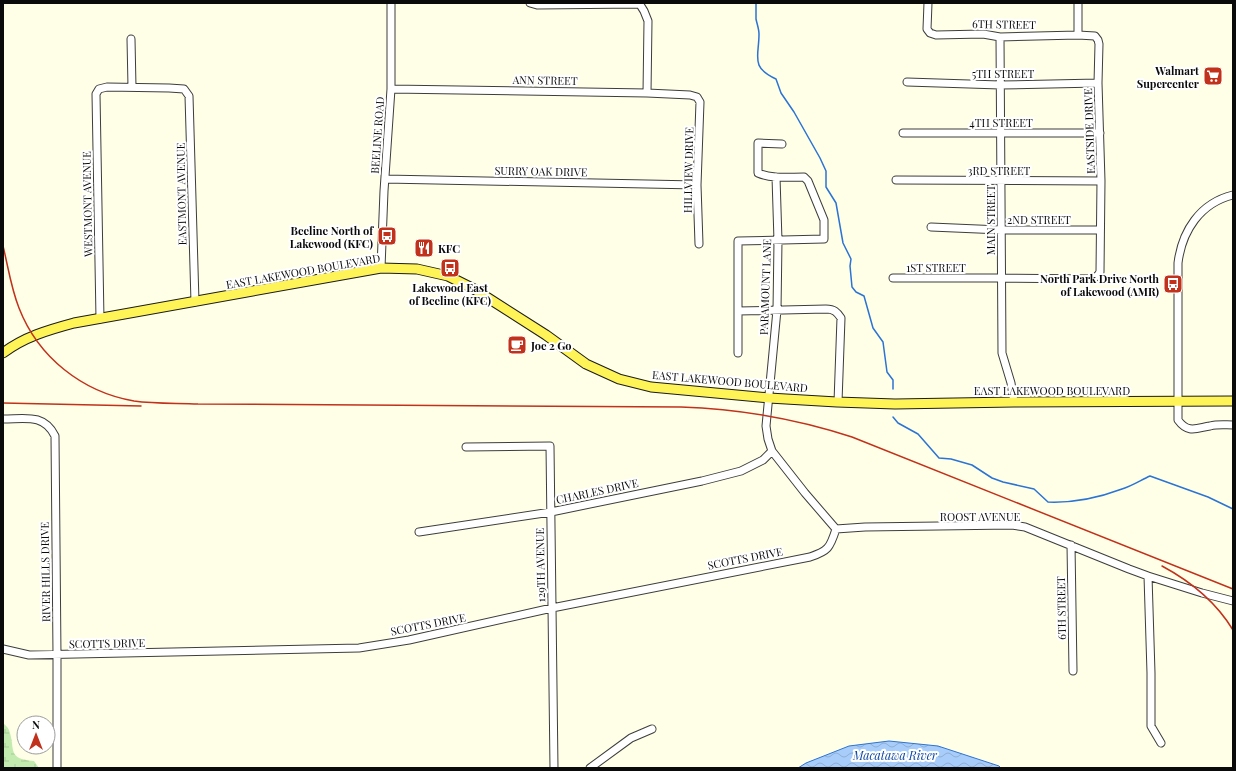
<svg xmlns="http://www.w3.org/2000/svg" width="1236" height="771" font-family="'Playfair Display',serif">
<style>
.wetland{fill:url(#wetland-marsh)}
.water{fill:url(#water-waves);stroke:#2b73d5}
.lines{fill:none;stroke-linecap:round;stroke-linejoin:round}
.stream{stroke:#2b73d5;stroke-width:1.5}
.minor-casing{stroke:#3d3d3d;stroke-width:9}
.major-casing{stroke:#1b1b1b;stroke-width:11}
.minor{stroke:#fff;stroke-width:7}
.major{stroke:#fff457;stroke-width:9}
.rail{stroke:#c1311b;stroke-width:1.5}
.labels{text-anchor:middle;dominant-baseline:central;stroke-width:4;stroke-linejoin:round;paint-order:stroke}
.street-label{font-size:11px;fill:#0a0a0a;stroke:#fff}
.poi-label{font-size:11px;font-weight:bold;fill:#0a0a0a;stroke:#fff;text-anchor:end}
.water-label{font-size:12px;font-style:italic;fill:#0e47a2;stroke:#fff}
</style>
<defs>
<pattern id="wetland-marsh" width="20" height="14" patternUnits="userSpaceOnUse"><rect width="20" height="14" fill="#c4ebaf"/><path d="M1 5h8M5 5V1M11 12h8M15 12V8" fill="none" stroke="#a7c895"/></pattern>
<pattern id="water-waves" width="16" height="10" patternUnits="userSpaceOnUse"><rect width="16" height="10" fill="#a8cdfa"/><path d="M0 5q4-4 8 0t8 0" fill="none" stroke="#8fafd5"/></pattern>
</defs>
<rect width="100%" height="100%" fill="#ffffe7"/>
<path class="wetland" d="M3,723C5,725 8,727 9,730C16,749 6,759 34,761L39,768H3Z"/>
<path class="water" d="M889,741L938,746L999,766L1001,768H798L806,763L849,746Z"/>
<g class="lines">
<path class="stream" d="M756,3C756,8 756,14 756,19C757,24 759,29 759,34C759,57 750,67 776,79L781,93L794,112L820,158L826,171V187L836,203L843,243L851,259L850,266L852,287L856,292L864,296L873,328L883,342L887,372L893,380V389
M893,417L898,423L918,434L939,458L951,459L972,465L992,478L1003,482L1034,489L1048,502C1073,503 1098,498 1122,489C1132,486 1141,480 1150,476L1208,497L1233,509"/>
<defs>
<path id="minor" d="M530,3L537,5L639,4
M639,3L644,11L648,21L647,93
M1078,35V3
M1000,37L1002,353L1011,383L1014,402
M131,39L132,87
M907,82L1000,85L1098,83
M391,89L647,93L690,95L697,97L700,102L697,185L699,244
M903,133H1100
M776,177L778,241L777,310L766,426L768,439L772,451L805,493L836,529L865,527L1012,525L1025,527L1129,569L1148,576L1151,673V726L1161,743
M385,179L697,185
M896,180L1101,181
M1233,195C1200,203 1182,231 1178,263V420C1188,434 1197,428 1210,426C1218,424 1225,425 1233,425
M931,227L1001,230H1100
M381,268L384,191L391,89V3
M893,278H1001L1093,279L1098,275L1100,272L1101,181L1098,83L1099,44L1098,40L1095,36L1078,35L1000,37L983,34L936,35L930,33L927,29L928,3
M738,311L826,309C834,309 837,312 841,318L838,402
M100,319L96,94L99,89L107,87L169,88L184,89L189,96L195,302
M738,353V241L824,239V220L808,181L804,177C788,177 772,179 758,173V143L782,144
M3,419C24,419 44,413 55,436L57,655V768
M466,447L550,446L554,768
M419,532L551,512L702,481L741,471L763,460L772,451
M1071,545L1073,671
M1148,576L1202,593L1233,601
M3,649L29,655L359,648L409,640L552,608L810,557C828,551 830,548 836,529
M590,768L631,738L652,729"/>
<path id="major" d="M3,353C24,337 48,330 74,323L381,268L417,269L448,276L474,289L546,335L586,364L619,379L651,387L769,398L837,402L895,404L1014,402L1233,401"/>
</defs>
<use href="#minor" class="minor-casing"/>
<use href="#major" class="major-casing"/>
<use href="#minor" class="minor"/>
<use href="#major" class="major"/>
<path class="rail" d="M3,246C8,266 11,288 19,308C38,357 82,392 134,401C155,404 177,403 198,404L681,407C741,409 794,418 852,437L1233,589
M3,403L141,406
M1162,566C1190,581 1216,602 1233,630"/>
</g>
<defs>
<symbol id="supermarket-square" viewBox="-11 -11 22 22"><rect x="-9" y="-9" width="18" height="18" rx="4" fill="#c1311b" stroke="#fff"/><path d="M-6-5.5h2.5l.6 2H6L4.5 2H-2.5L-4.4-4H-6ZM-1.5 3.2a1.3 1.3 0 1 0 .1 0ZM3 3.2a1.3 1.3 0 1 0 .1 0Z" fill="#fff"/></symbol>
<symbol id="bus-square" viewBox="-11 -11 22 22"><rect x="-9" y="-9" width="18" height="18" rx="4" fill="#c1311b" stroke="#fff"/><path d="M-5-6H5V4H4V6H2V4H-2V6H-4V4H-5ZM-3.5-4V0h7V-4ZM-3.5 1.2v1.5H-2V1.2ZM2 1.2v1.5H3.5V1.2Z" fill="#fff"/></symbol>
<symbol id="restaurant-square" viewBox="-11 -11 22 22"><rect x="-9" y="-9" width="18" height="18" rx="4" fill="#c1311b" stroke="#fff"/><path d="M-5-6h1v4h1v-4h1v4h1v-4h1v5L-1.5 .5V6h-2V.5L-5-1ZM5-6V6H3V1.5H1.5Q1.5-4 5-6Z" fill="#fff"/></symbol>
<symbol id="cafe-square" viewBox="-11 -11 22 22"><rect x="-9" y="-9" width="18" height="18" rx="4" fill="#c1311b" stroke="#fff"/><path d="M-5.5-4.5H6V0H3Q3 3.5 0 3.5H-2.5Q-5.5 3.5-5.5 0ZM3-3.2v2h1.7v-2ZM-6 4.5H4V6H-6Z" fill="#fff"/></symbol>
</defs>
<g fill-rule="evenodd">
<use href="#supermarket-square" x="1202" y="65" width="22" height="22"/>
<use href="#bus-square" x="376" y="225" width="22" height="22"/>
<use href="#restaurant-square" x="413" y="237" width="22" height="22"/>
<use href="#bus-square" x="439" y="257" width="22" height="22"/>
<use href="#bus-square" x="1162" y="273" width="22" height="22"/>
<use href="#cafe-square" x="506" y="334" width="22" height="22"/>
</g>
<g class="labels">
<g class="street-label">
<text transform="translate(1004 24) rotate(1)">6TH STREET</text>
<text x="1003" y="73">5TH STREET</text>
<text transform="translate(545 80) rotate(1)">ANN STREET</text>
<text x="1001" y="122">4TH STREET</text>
<text transform="translate(1089 131) rotate(-92)">EASTSIDE DRIVE</text>
<text transform="translate(377 135) rotate(-86)">BEELINE ROAD</text>
<text transform="translate(688 170) rotate(-89)">HILLVIEW DRIVE</text>
<text x="999" y="170">3RD STREET</text>
<text transform="translate(541 171) rotate(1)">SURRY OAK DRIVE</text>
<text transform="translate(181 194) rotate(-91)">EASTMONT AVENUE</text>
<text transform="translate(87 204) rotate(-91)">WESTMONT AVENUE</text>
<text x="1039" y="219">2ND STREET</text>
<text transform="translate(990 220) rotate(-90)">MAIN STREET</text>
<text x="936" y="267">1ST STREET</text>
<text transform="translate(303 271) rotate(-10)">EAST LAKEWOOD BOULEVARD</text>
<text transform="translate(765 287) rotate(-88)">PARAMOUNT LANE</text>
<text transform="translate(730 381) rotate(5)">EAST LAKEWOOD BOULEVARD</text>
<text x="1052" y="390">EAST LAKEWOOD BOULEVARD</text>
<text transform="translate(597 491) rotate(-12)">CHARLES DRIVE</text>
<text x="980" y="516">ROOST AVENUE</text>
<text transform="translate(745 558) rotate(-11)">SCOTTS DRIVE</text>
<text transform="translate(540 565) rotate(-91)">129TH AVENUE</text>
<text transform="translate(45 572) rotate(-91)">RIVER HILLS DRIVE</text>
<text transform="translate(1061 608) rotate(-91)">6TH STREET</text>
<text transform="translate(428 624) rotate(-11)">SCOTTS DRIVE</text>
<text transform="translate(107 643) rotate(-1)">SCOTTS DRIVE</text>
</g>
<g class="poi-label">
<text x="1199" y="70">Walmart<tspan x="1199" dy="13">Supercenter</tspan></text>
<text x="373" y="230">Beeline North of<tspan x="373" dy="13">Lakewood (KFC)</tspan></text>
<text x="438" y="248" text-anchor="start">KFC</text>
<text x="1159" y="278">North Park Drive North<tspan x="1159" dy="13">of Lakewood (AMR)</tspan></text>
<text x="450" y="287" text-anchor="middle">Lakewood East<tspan x="450" dy="13">of Beeline (KFC)</tspan></text>
<text x="531" y="345" text-anchor="start">Joe 2 Go</text>
</g>
<g class="water-label">
<text x="895" y="755">Macatawa River</text>
</g>
</g>
<rect width="1236" height="771" fill="none" stroke="#0a0a0a" stroke-width="8"/>
<g transform="translate(36 735)"><circle r="19" fill="#ffffff" stroke="#9d9d9d"/>
<path d="M0-3L7 15L0 10L-7 15Z" fill="#c1311b"/>
<text y="-6" font-size="11" font-weight="bold" text-anchor="middle" fill="#0a0a0a">N</text>
</g>
</svg>
